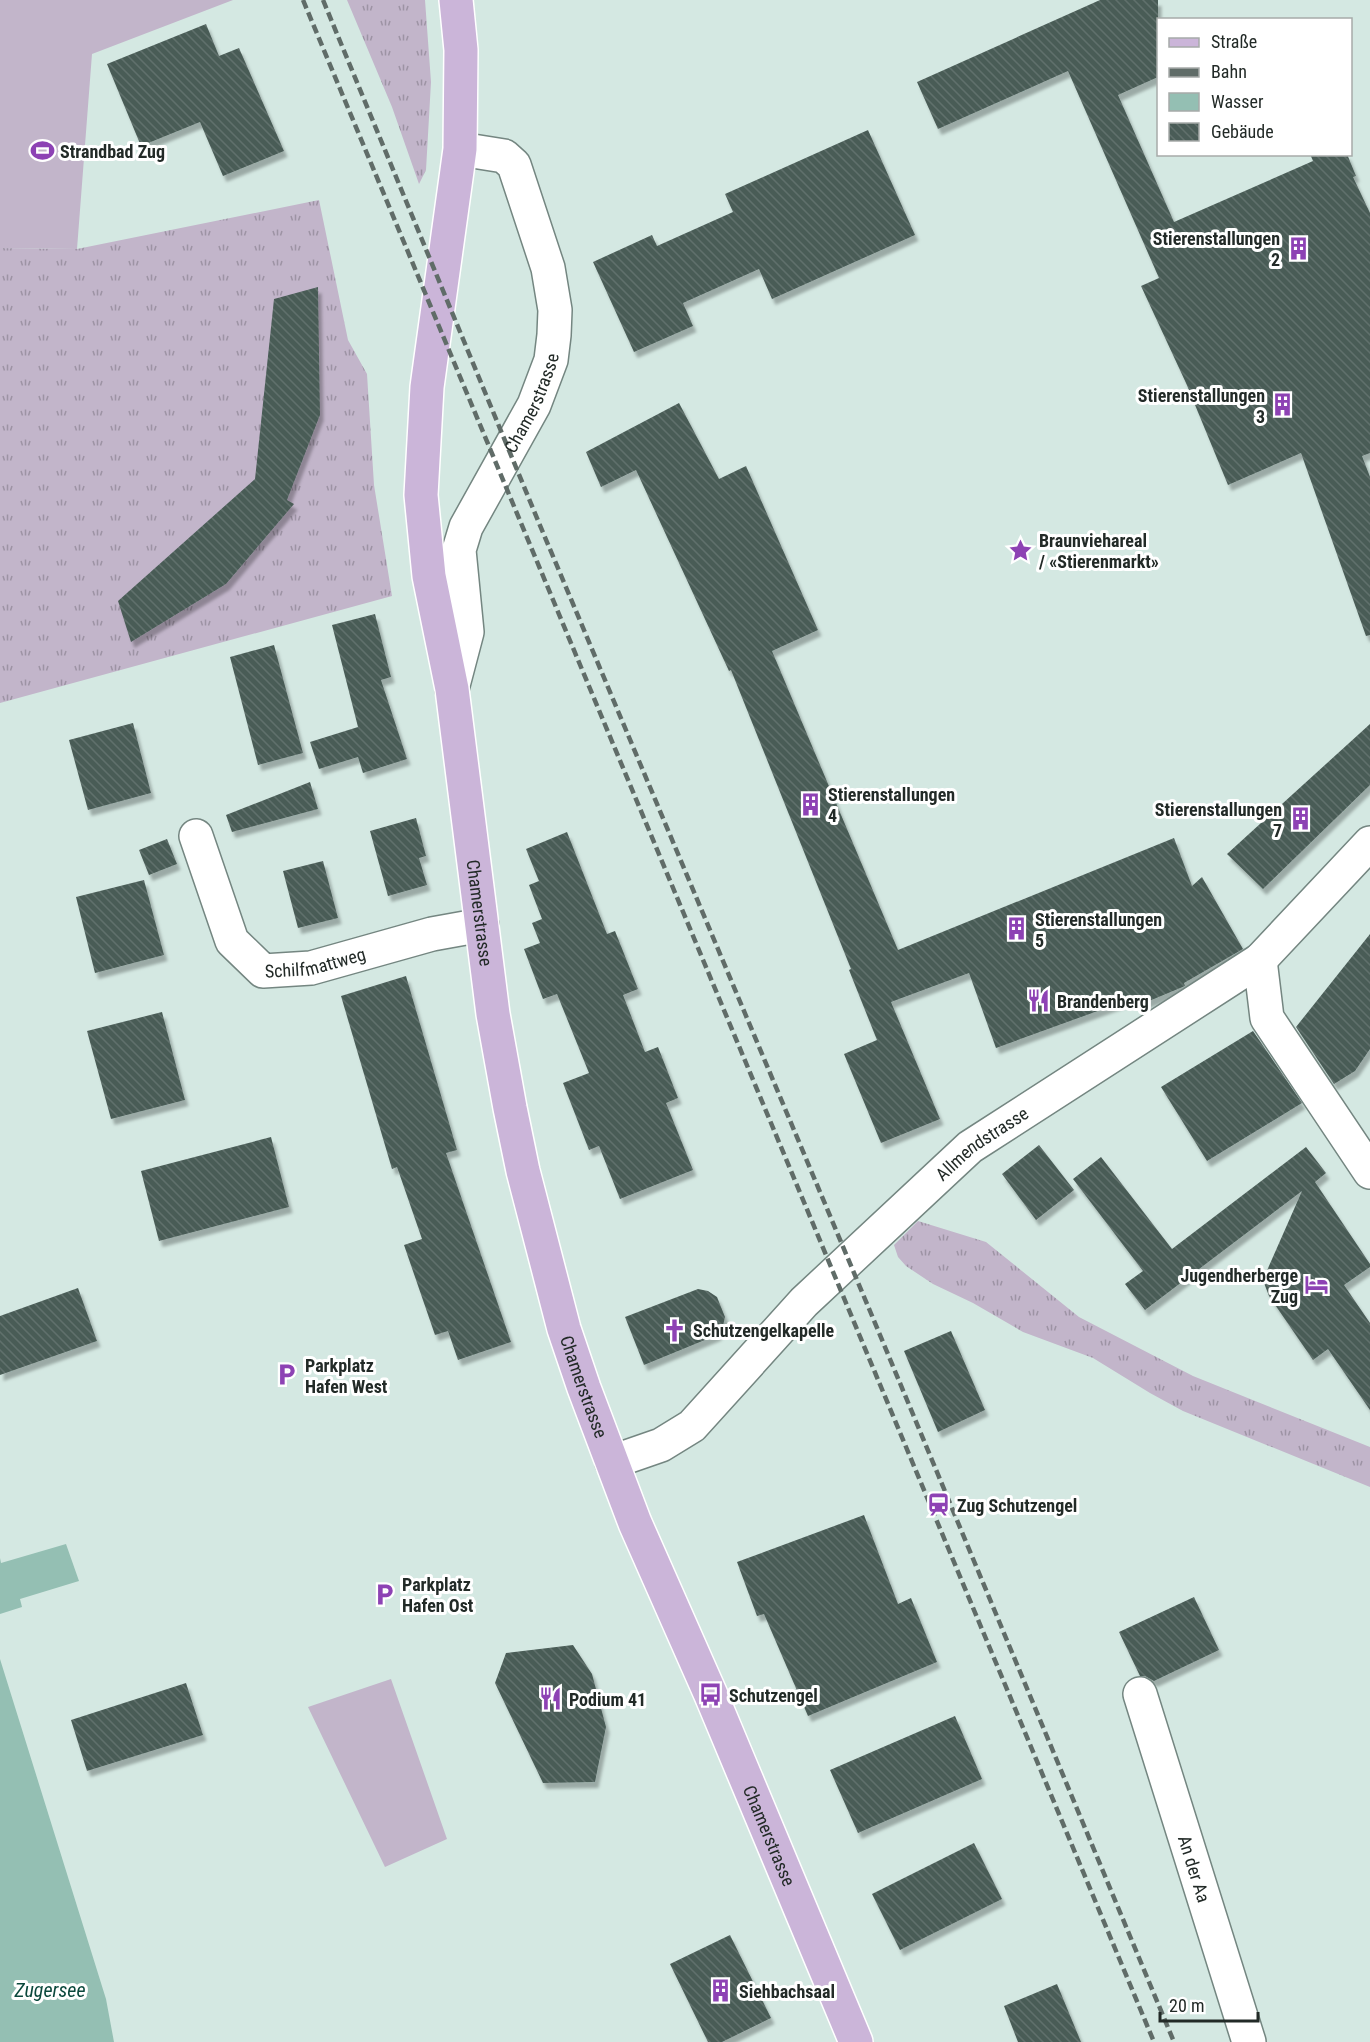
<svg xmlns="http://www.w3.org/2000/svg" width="1370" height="2042" font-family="'Roboto Condensed',sans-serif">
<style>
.grass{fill:url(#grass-tufts)}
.garden{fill:#c2b5ca}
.water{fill:#94bfb3}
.building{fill:url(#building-back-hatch);filter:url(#shadow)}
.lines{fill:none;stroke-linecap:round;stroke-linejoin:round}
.minor-casing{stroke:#748681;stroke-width:36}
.primary-casing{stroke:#fff;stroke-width:36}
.minor{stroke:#fff;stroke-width:33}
.primary{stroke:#cbb5d9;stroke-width:33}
.rail{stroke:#606c68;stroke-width:4.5;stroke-dasharray:9 4.5;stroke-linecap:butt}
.labels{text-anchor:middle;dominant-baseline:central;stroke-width:6;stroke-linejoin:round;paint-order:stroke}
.poi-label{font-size:18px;font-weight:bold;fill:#222a27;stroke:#fff;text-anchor:start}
.street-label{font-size:18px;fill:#222a27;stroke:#fff}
.water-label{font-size:20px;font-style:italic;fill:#0a483c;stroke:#fff}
</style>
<defs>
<pattern id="grass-tufts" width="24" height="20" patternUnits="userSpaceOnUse" patternTransform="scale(1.5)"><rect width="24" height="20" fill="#c2b5ca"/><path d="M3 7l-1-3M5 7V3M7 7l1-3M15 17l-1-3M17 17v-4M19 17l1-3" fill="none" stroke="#9d93a4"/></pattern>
<pattern id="building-back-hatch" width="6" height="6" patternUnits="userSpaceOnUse" patternTransform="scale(1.5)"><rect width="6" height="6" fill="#4a5c57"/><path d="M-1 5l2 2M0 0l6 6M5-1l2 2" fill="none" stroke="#61706c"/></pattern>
<filter id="shadow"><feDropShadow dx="3.5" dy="6" stdDeviation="1.5" flood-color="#0004"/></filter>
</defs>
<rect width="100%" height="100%" fill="#d4e8e2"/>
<path class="grass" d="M347,0H425L431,82L426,170L419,184L392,107Z
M319,200L348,340L367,374L374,485L392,596L0,703V248L77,249Z
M918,1221L986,1242L1079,1317L1193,1376L1370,1447V1487L1183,1411L1150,1393L1093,1358L1023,1332L973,1303L933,1284L906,1266L898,1257L894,1245Z"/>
<path class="garden" d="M0,0H233L92,54L77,249L0,248Z
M391,1679L447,1839L385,1867L308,1707Z"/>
<path class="water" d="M66,1544L79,1581L20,1599L22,1607L0,1614V1558L1,1563Z
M0,1659L106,1999L114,2042H0Z"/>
<path class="building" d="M1100,0H1158V77L1118,95L1174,222L1313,161L1310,154H1347L1356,176L1353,177L1370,213V453L1362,456L1370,477V635L1366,636L1301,453L1228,485L1186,383L1141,286L1159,278L1068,71L938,129L917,82Z
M206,24L219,56L239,48L284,151L223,176L200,122L141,146L107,64Z
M868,130L915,235L772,299L759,269L683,303L693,326L634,352L593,262L652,235L657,246L733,212L725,194Z
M318,287L320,415L287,500L294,504L226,584L131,642L118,601L255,479L274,299Z
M679,403L719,479L746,466L818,630L772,651L898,950L1174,838L1192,886L1202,877L1243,949L1184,983L1185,986L1142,1004L1139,996L996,1048L969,973L891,1002L940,1119L881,1143L844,1054L877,1040L849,970L851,969L731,670L729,671L636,470L601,487L586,452Z
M375,614L391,677L381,680L407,759L363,773L358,757L319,769L310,742L358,727L332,625Z
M274,645L303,753L258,765L230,657Z
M133,723L151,793L88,810L69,740Z
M1370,724V785L1263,889L1227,854Z
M310,782L318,809L232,832L226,815Z
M416,818L426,856L419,858L427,885L388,896L370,831Z
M567,832L607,934L615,931L638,989L623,995L645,1052L658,1047L678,1098L666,1103L693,1170L620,1199L599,1146L589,1150L563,1083L589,1073L557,994L543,999L524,949L540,943L532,923L542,919L529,885L539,881L526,849Z
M167,839L177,864L149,875L139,850Z
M323,861L338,918L298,928L283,871Z
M144,880L164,955L95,973L76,897Z
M1370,934V1049L1355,1071L1334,1084L1296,1027Z
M406,976L457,1150L446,1153L511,1342L458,1360L448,1331L435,1335L404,1245L422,1239L397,1167L392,1169L341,996Z
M162,1012L185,1100L111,1119L87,1031Z
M1253,1031L1302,1103L1207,1161L1161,1087Z
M271,1137L289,1207L159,1241L141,1171Z
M1039,1145L1074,1190L1036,1220L1002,1174Z
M1306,1147L1326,1173L1315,1182L1370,1264V1267L1344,1285L1370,1323V1410L1328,1349L1313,1360L1269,1296L1264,1283L1265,1275L1302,1191L1145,1310L1125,1284L1143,1271L1073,1179L1101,1157L1172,1249Z
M78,1288L97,1341L0,1375V1316Z
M698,1289L708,1291L717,1297L725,1317L723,1326L717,1335L644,1365L625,1317Z
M951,1331L985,1410L938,1432L904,1351Z
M864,1515L898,1604L911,1598L937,1662L808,1716L764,1614L757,1616L737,1562Z
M1194,1597L1219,1650L1154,1681L1145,1676H1140L1119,1632Z
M573,1645L592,1674L606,1727L595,1782L543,1783L495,1683L506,1653Z
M186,1683L203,1735L87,1771L71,1720Z
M955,1716L982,1779L858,1833L830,1770Z
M974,1843L1002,1899L900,1950L872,1894Z
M730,1935L771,2018L722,2042H708L670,1964Z
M1057,1984L1081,2042H1018L1004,2006Z"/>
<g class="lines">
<defs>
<g id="minor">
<path id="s1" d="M452,689L467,632L459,550L466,527L534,405L551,360L554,335L555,310L548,268L514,165L504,156L460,149"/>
<path id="s2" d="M196,836L232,941L263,971L311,968L432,934L482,925"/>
<path d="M1260,960L1267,1018L1370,1172"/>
<path id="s3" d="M612,1462L661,1445L692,1426L804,1302L970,1147L1260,960L1370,843"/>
<path id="s4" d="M1140,1694L1249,2042"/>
</g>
<g id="primary">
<path id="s5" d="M456,0L461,50L460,149L427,387L421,495L429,576L452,689L493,1014L510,1108L523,1171L564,1329L584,1388L635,1523L711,1695L856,2042"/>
</g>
</defs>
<use href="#minor" class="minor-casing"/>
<use href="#primary" class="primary-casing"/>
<use href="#minor" class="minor"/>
<use href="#primary" class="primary"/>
<path class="rail" d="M303,0L1154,2042
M323,0L539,523L870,1311L1174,2042"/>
</g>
<defs>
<symbol id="stadium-bare" viewBox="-9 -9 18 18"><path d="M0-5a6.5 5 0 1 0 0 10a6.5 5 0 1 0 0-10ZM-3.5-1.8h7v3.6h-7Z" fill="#8d42b4" stroke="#fff" stroke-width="2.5" paint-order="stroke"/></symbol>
<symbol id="building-bare" viewBox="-9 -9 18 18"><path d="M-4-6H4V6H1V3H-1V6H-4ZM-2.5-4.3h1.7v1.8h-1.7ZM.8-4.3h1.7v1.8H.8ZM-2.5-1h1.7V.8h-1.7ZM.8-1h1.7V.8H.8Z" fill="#8d42b4" stroke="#fff" stroke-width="2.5" paint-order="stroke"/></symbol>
<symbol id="sight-bare" viewBox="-9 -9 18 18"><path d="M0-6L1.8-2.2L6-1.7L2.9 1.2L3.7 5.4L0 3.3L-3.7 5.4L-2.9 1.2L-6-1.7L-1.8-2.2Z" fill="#8d42b4" stroke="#fff" stroke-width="2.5" paint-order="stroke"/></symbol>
<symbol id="restaurant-bare" viewBox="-9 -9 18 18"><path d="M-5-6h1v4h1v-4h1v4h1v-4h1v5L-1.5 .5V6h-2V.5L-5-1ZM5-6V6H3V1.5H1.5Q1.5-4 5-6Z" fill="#8d42b4" stroke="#fff" stroke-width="2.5" paint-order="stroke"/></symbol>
<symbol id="hotel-bare" viewBox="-9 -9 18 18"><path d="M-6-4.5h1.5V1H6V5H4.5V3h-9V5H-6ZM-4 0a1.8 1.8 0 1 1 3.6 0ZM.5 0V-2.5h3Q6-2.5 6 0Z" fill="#8d42b4" stroke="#fff" stroke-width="2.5" paint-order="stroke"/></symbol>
<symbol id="church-bare" viewBox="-9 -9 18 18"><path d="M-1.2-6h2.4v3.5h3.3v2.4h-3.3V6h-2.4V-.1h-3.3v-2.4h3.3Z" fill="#8d42b4" stroke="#fff" stroke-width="2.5" paint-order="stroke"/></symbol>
<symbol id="parking-bare" viewBox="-9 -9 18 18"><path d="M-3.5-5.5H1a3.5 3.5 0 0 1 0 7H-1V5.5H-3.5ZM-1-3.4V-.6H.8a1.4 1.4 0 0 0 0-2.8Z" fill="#8d42b4" stroke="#fff" stroke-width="2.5" paint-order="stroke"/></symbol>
<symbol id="station-bare" viewBox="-9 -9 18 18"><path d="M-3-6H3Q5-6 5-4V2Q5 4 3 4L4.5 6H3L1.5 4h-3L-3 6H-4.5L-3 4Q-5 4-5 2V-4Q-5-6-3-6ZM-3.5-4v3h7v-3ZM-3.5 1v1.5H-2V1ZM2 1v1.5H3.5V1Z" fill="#8d42b4" stroke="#fff" stroke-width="2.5" paint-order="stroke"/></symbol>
<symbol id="bus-bare" viewBox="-9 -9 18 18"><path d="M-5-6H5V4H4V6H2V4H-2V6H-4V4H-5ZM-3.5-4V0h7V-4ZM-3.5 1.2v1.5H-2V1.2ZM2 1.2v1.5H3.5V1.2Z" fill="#8d42b4" stroke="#fff" stroke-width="2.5" paint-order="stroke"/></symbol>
</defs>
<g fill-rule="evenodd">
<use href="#stadium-bare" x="26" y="134" width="33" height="33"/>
<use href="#building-bare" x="1282" y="232" width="33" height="33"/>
<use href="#building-bare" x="1266" y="388" width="33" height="33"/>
<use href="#sight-bare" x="1004" y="534" width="33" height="33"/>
<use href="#building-bare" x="794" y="788" width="33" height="33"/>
<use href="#building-bare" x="1284" y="802" width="33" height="33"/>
<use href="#building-bare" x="1000" y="912" width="33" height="33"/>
<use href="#restaurant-bare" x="1022" y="984" width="33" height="33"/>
<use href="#hotel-bare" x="1300" y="1268" width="33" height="33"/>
<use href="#church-bare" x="658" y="1314" width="33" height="33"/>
<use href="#parking-bare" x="270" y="1358" width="33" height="33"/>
<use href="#station-bare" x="922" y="1488" width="33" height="33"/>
<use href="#parking-bare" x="368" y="1578" width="33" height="33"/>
<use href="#bus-bare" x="694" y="1678" width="33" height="33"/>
<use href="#restaurant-bare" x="534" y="1682" width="33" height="33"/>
<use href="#building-bare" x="704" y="1974" width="33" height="33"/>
</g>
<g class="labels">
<g class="poi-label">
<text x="60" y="151">Strandbad Zug</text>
<text x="1280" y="238" text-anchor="end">Stierenstallungen<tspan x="1280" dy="21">2</tspan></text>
<text x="1265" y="395" text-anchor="end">Stierenstallungen<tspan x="1265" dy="21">3</tspan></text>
<text x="1039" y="540">Braunviehareal<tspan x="1039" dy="21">/ «Stierenmarkt»</tspan></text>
<text x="828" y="794">Stierenstallungen<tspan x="828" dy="21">4</tspan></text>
<text x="1282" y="809" text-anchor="end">Stierenstallungen<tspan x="1282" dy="21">7</tspan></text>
<text x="1035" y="919">Stierenstallungen<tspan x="1035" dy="21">5</tspan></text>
<text x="1057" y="1001">Brandenberg</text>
<text x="1298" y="1275" text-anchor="end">Jugendherberge<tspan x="1298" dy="21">Zug</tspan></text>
<text x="693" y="1330">Schutzengelkapelle</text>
<text x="305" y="1365">Parkplatz<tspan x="305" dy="21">Hafen West</tspan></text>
<text x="957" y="1505">Zug Schutzengel</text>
<text x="402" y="1584">Parkplatz<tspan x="402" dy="21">Hafen Ost</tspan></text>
<text x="729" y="1695">Schutzengel</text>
<text x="569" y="1699">Podium 41</text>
<text x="739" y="1991">Siehbachsaal</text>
</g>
<g class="street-label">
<text stroke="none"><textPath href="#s1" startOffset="306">Chamerstrasse</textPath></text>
<text stroke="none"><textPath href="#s5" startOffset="920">Chamerstrasse</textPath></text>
<text stroke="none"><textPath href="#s2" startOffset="207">Schilfmattweg</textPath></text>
<text stroke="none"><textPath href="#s3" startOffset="494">Allmendstrasse</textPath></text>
<text stroke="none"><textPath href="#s5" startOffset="1406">Chamerstrasse</textPath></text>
<text stroke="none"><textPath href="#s5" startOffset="1892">Chamerstrasse</textPath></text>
<text stroke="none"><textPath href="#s4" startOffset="183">An der Aa</textPath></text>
</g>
<g class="water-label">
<text x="50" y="1990">Zugersee</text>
</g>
</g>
<rect x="1157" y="18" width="195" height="138" fill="#ffffff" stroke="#a7aaa9" stroke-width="1.5"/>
<rect x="1169" y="38" width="30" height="9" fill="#cbb5d9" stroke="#a7aaa9" stroke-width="1.5"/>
<text x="1211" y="48" font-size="18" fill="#222a27">Straße</text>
<rect x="1169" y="68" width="30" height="9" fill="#606c68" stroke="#a7aaa9" stroke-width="1.5"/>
<text x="1211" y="78" font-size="18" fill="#222a27">Bahn</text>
<rect x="1169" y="93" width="30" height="18" fill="#94bfb3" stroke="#a7aaa9" stroke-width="1.5"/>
<text x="1211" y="108" font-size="18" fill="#222a27">Wasser</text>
<rect x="1169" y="123" width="30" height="18" fill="url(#building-back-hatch)" stroke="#a7aaa9" stroke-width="1.5"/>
<text x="1211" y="138" font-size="18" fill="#222a27">Gebäude</text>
<path d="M1160 2012v9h98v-9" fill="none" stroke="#222a27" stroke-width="3"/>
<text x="1169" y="2012" font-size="18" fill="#222a27" stroke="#ffffff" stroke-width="4.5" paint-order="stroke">20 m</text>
</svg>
